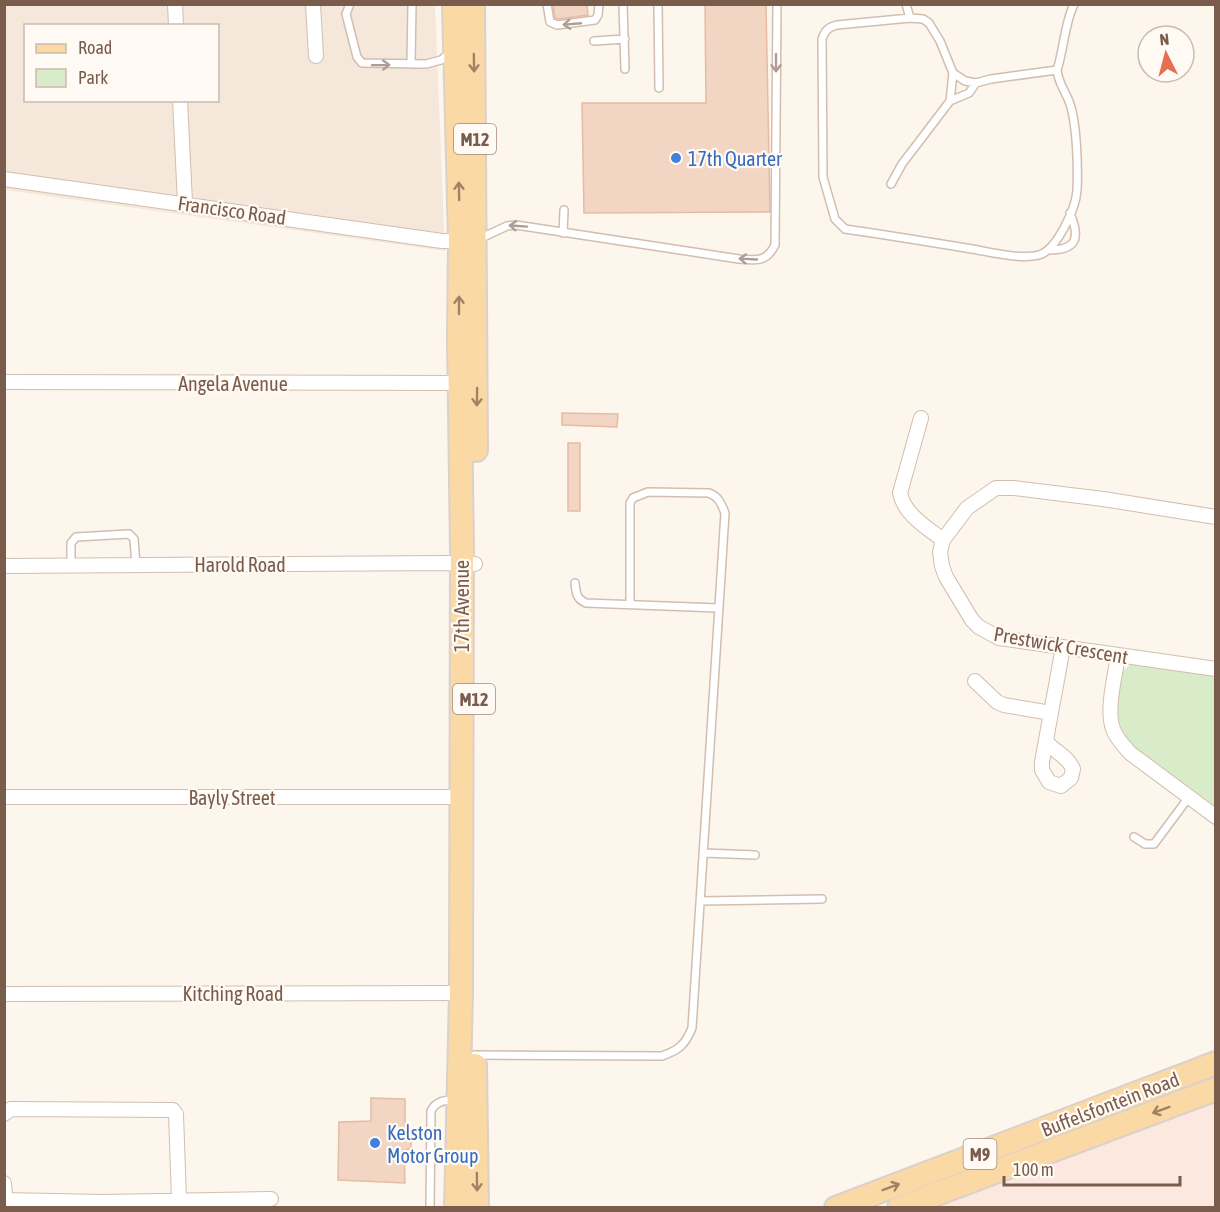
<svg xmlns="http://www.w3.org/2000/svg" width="1220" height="1212" font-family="'Asap Condensed',sans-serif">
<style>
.residential{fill:#f5e8da;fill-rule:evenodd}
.commercial{fill:#fde8e0}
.green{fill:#d8ecc9}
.building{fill:#f3d5c3;stroke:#e6bba3;stroke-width:1.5}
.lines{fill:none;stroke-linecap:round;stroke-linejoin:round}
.lane-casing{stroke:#d1beb0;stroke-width:10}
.street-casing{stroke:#d1beb0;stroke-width:16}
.primary-casing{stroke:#dad1cd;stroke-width:26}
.lane{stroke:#fff;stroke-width:7}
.street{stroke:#fff;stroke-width:14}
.primary{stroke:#fbd9a5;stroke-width:22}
.oneway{stroke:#af9d94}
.oneway2{stroke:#a18267}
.shop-dot{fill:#3f7fe0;stroke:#fffaf3;stroke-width:2}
.labels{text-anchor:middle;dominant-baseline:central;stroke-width:4.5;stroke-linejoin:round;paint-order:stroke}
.shield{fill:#fffaf3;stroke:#a28b7f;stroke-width:1.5}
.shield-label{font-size:18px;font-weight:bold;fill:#7a5c4d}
.shop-label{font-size:20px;fill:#366cbe;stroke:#fffaf3;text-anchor:start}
.street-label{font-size:20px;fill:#7a5c4d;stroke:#fffaf3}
</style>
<rect width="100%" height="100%" fill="#fdf6ec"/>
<path class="residential" d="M5,5H435L445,251L5,190ZM26,26H218V100H26Z"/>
<path class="commercial" d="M1215,1098V1207H922Z"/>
<path class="green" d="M1132,663L1215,674V811L1129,747L1115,722L1120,674Z"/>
<path class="building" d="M553,4H587L588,15L558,19L555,18Z
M705,4H766L770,212L584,213L582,103H706Z
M562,413L618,414L617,427L562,425Z
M568,443H580V511H568Z
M371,1098L405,1099V1137H411V1149L404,1150L405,1183L338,1180L339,1122L371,1121Z"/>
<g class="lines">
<defs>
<path id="lane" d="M350,4L346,14L357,57L362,63L426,64L441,60L450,53
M547,4L550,22L557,25L595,20L598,15L599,4
M623,4L625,69
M658,4L659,88
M906,4L910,18
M910,18L923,19L929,23L940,41L953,73L965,81L976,83L991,79L1057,70C1058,83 1066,92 1070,104C1077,125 1078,168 1077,190C1076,208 1057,250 1039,255C1021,260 990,252 972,249C929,242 887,235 845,229L835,219L823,177L822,39C825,30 829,27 837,25Z
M594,41L625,39
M411,64L412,4
M1057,70C1064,49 1064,25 1074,4
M950,101L969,93L976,83
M891,184L902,164L950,101L953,73
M563,233L564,210
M479,239L507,226L516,225L739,259C756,260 766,263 775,245L777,4
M1049,250C1078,250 1080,237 1070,213
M71,565V543L76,537L129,534L134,539L136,565
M575,583C576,592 576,599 586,603L718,608
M1134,837L1145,844H1154L1189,797
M704,853L755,855
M701,901L822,899
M475,1055L662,1056C679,1050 685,1045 692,1028L725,513C721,503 719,497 709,493L648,492L633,498L630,503V604
M430,1208L431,1111C436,1101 445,1100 454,1100"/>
<path id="street" d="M175,4L176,26
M313,4L316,56
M180,100L185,203
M4,179L442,241H460
M4,382L461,383
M921,418L900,493C904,514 926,527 943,540
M1216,517L1103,499L1014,488H996L967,508L943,540L940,552L942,566L946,577L972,620L979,627L999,638L1216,669
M4,566L446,563L475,564
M1118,656C1115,676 1106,710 1113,729C1116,738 1123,745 1130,753L1216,817
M975,681L997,702L1004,705L1051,713
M1046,741C1054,752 1068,756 1073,769L1071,778L1061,786L1049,782L1042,770V762L1063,647
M4,797H460
M4,994L461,993
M4,1114L11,1109L173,1110L176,1114L179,1199
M4,1183L6,1208
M4,1200L103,1202L271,1199"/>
<path id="primary" d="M454,4L460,241L459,339L462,550L461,993L456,1208
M473,4L476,450
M475,1065L477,1208
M836,1208L1216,1063
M899,1208L1216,1089"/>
</defs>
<use href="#lane" class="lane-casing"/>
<use href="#street" class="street-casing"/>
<use href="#primary" class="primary-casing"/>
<use href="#lane" class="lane"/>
<use href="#street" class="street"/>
<use href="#primary" class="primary"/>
</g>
<defs><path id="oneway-shaft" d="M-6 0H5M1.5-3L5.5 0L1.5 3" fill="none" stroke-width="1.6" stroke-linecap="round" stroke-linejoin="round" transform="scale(1.5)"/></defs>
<g class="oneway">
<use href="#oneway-shaft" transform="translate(572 24) rotate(175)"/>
<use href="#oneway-shaft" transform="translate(776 63) rotate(90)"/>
<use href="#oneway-shaft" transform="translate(381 65) rotate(-1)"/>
<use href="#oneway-shaft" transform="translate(518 226) rotate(-176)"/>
<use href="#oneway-shaft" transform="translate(748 259) rotate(-177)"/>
</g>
<g class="oneway2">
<use href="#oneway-shaft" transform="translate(474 63) rotate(89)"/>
<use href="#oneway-shaft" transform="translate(459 191) rotate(-91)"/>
<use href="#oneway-shaft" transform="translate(459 305) rotate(-90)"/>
<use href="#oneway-shaft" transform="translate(477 397) rotate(91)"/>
<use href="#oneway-shaft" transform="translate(1161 1110) rotate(160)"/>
<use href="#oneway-shaft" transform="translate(477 1182) rotate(89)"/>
<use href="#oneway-shaft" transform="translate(891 1187) rotate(-20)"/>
</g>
<g class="shop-dot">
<circle cx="676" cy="158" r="6"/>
<circle cx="375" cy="1143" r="6"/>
</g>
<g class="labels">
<g class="shield">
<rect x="454" y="124" width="42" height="30" rx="4.5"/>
<rect x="453" y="684" width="42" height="30" rx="4.5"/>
<rect x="963.5" y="1139" width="33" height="30" rx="4.5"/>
</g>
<g class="shield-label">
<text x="475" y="139">M12</text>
<text x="474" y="699">M12</text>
<text x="980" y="1154">M9</text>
</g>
<g class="shop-label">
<text x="688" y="158">17th Quarter</text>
<text x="387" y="1132">Kelston<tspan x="387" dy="23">Motor Group</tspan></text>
</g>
<g class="street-label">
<text transform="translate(232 210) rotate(8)">Francisco Road</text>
<text x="233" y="383">Angela Avenue</text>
<text x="240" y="564">Harold Road</text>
<text transform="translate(461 606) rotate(-90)">17th Avenue</text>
<text transform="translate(1061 645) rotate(10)">Prestwick Crescent</text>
<text x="232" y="797">Bayly Street</text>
<text x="233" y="993">Kitching Road</text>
<text transform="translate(1110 1104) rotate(-21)">Buffelsfontein Road</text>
</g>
</g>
<rect width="1220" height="1212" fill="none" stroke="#7a5c4d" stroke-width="12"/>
<rect x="24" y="24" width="195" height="78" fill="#fffaf3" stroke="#cabbb1" stroke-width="1.5"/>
<rect x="36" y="44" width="30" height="9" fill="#fbd9a5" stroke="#cabbb1" stroke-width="1.5"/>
<text x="78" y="54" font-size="18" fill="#7a5c4d">Road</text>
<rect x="36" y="69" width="30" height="18" fill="#d8ecc9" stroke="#cabbb1" stroke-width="1.5"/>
<text x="78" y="84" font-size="18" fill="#7a5c4d">Park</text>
<g transform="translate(1166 54) rotate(354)"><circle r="28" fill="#fffaf3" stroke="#cabbb1" stroke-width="1.5"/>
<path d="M0-4.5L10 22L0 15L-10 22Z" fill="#e76f51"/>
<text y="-9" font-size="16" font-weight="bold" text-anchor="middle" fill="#7a5c4d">N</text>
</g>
<path d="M1004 1176v9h176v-9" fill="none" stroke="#7a5c4d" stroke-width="3"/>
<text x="1013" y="1176" font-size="18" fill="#7a5c4d" stroke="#fffaf3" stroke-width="4.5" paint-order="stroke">100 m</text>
</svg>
